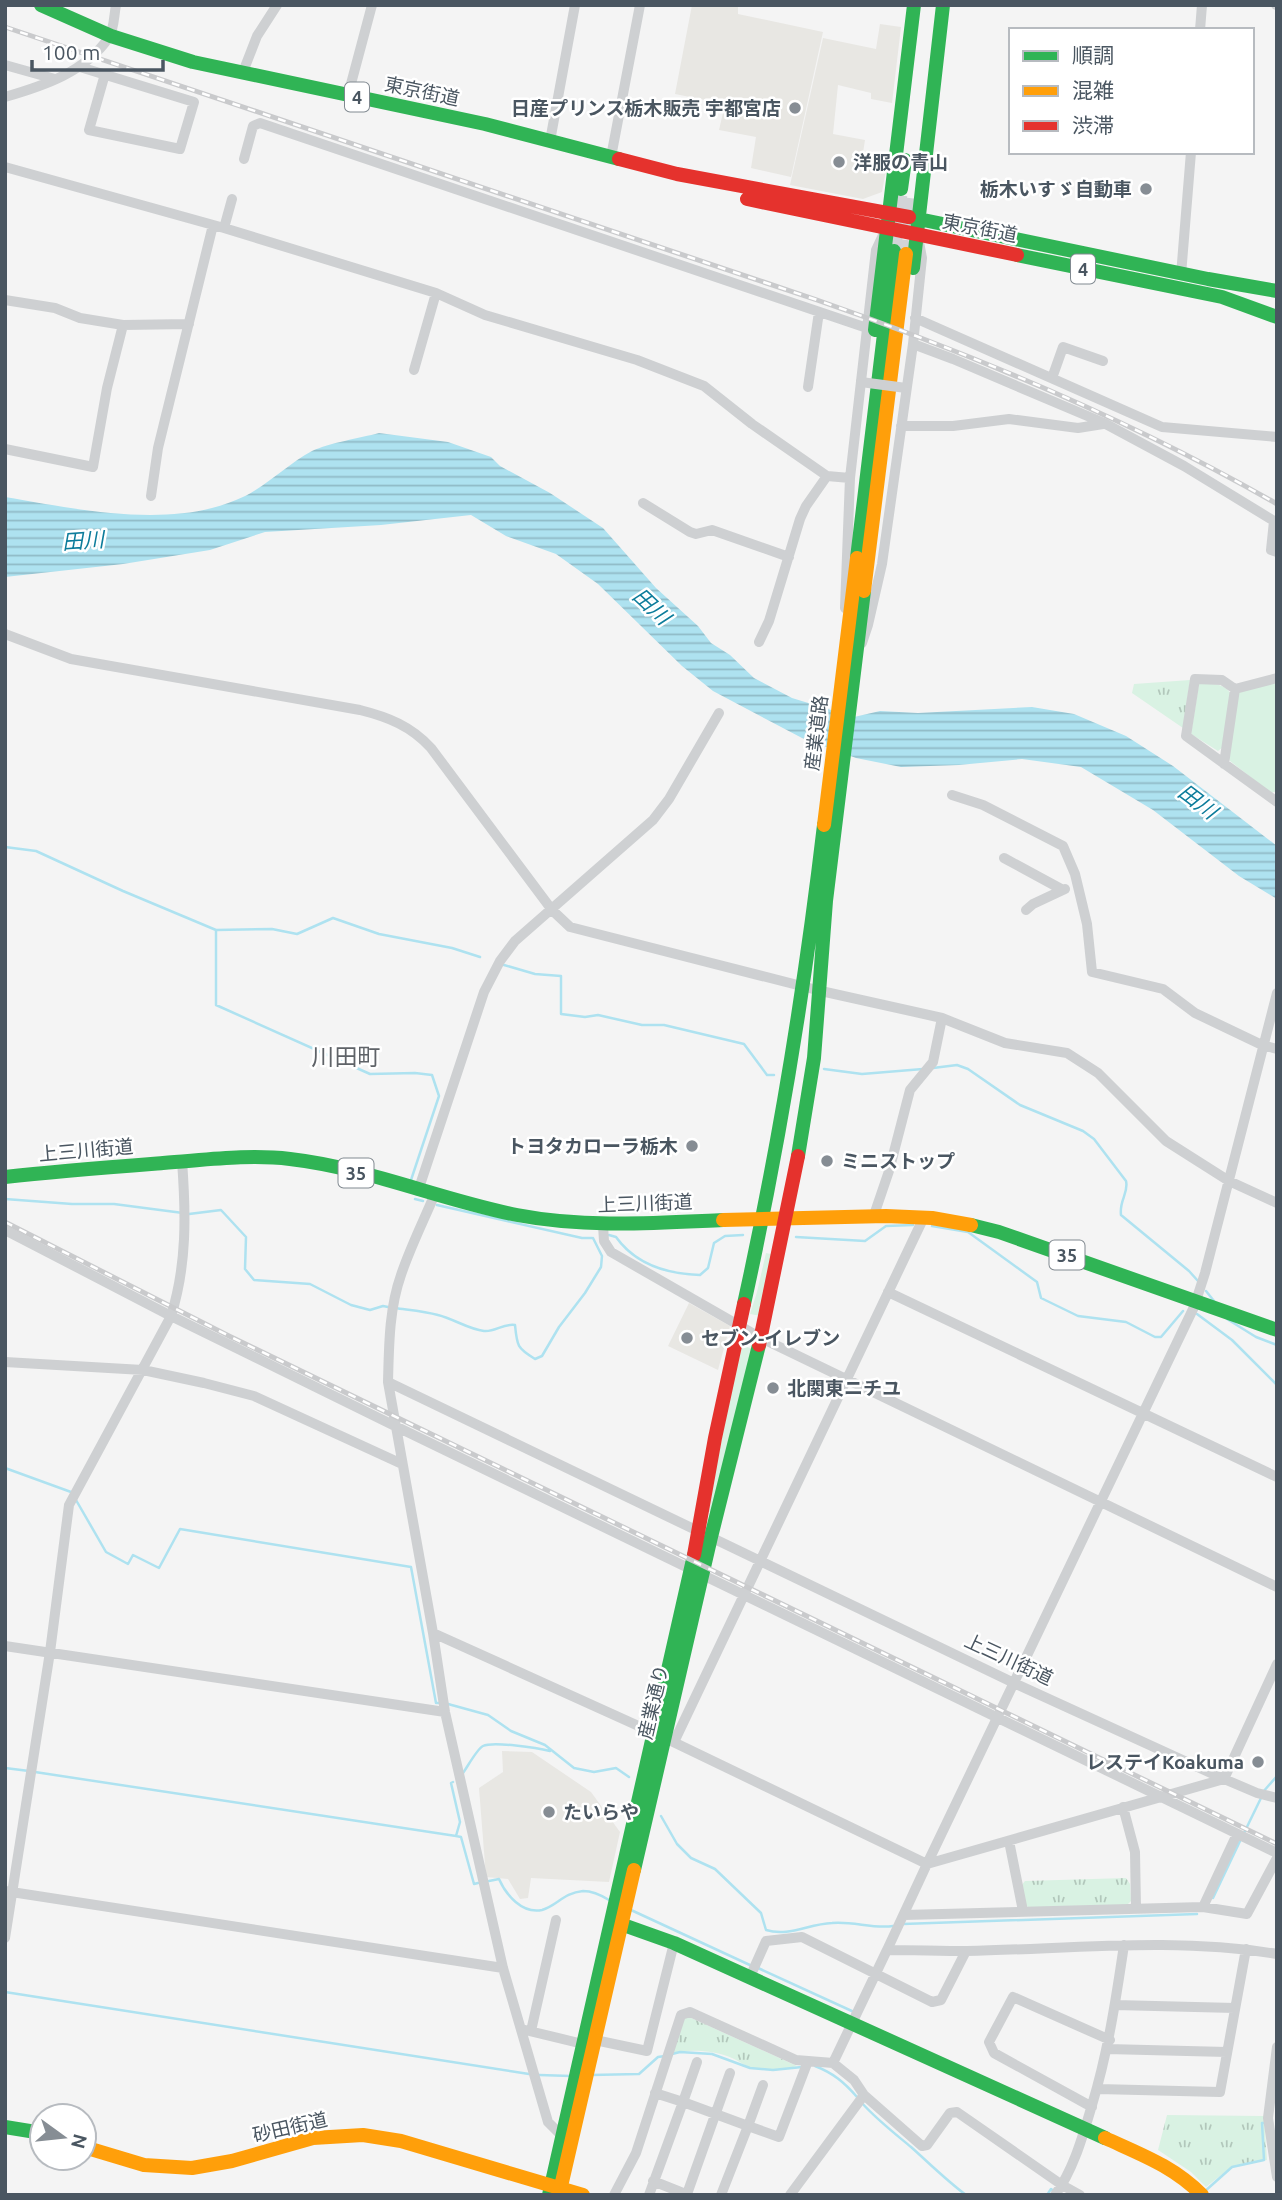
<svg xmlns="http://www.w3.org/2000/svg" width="1282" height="2200" font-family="Ubuntu,'Noto Sans JP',sans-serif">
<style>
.commercial{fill:#e8e7e3}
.grass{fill:#d9f2e3}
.park{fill:url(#park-tufts)}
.water{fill:url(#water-rules)}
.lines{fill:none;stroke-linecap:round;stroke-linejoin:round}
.stream{stroke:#aee2f0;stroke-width:2.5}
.secondary-tunnel{stroke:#d2d4d7;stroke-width:14;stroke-dasharray:14 7;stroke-linecap:butt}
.street{stroke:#ced0d2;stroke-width:10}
.fast{stroke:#30b455;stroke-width:14}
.slow{stroke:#ff9f0a;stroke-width:14}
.jam{stroke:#e5322d;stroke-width:14}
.rail-casing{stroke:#c9cacc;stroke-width:5}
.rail{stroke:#fff;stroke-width:2.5;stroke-dasharray:8;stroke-linecap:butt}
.street-bridge{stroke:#ced0d2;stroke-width:10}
.poi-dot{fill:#868d94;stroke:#fff;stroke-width:2.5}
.labels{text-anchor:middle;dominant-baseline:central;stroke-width:5;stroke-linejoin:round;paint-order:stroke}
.shield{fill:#fff;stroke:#808990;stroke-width:2}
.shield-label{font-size:18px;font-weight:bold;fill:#4a5661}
.street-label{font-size:19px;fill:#4a5661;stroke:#fff}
.poi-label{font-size:19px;font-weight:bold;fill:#4a5661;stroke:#fff;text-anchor:start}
.water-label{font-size:21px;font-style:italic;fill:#0c7c9b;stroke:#fff}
.quarter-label{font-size:23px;fill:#5f6368;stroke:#fff}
</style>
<defs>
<pattern id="park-tufts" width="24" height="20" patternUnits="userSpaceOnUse" patternTransform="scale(1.75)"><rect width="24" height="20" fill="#d9f2e3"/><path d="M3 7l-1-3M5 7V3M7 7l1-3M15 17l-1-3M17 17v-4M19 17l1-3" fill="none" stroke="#b2c7bb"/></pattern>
<pattern id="water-rules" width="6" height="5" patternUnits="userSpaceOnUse" patternTransform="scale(1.75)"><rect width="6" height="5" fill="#aee2f0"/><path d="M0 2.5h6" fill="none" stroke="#90bac6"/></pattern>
</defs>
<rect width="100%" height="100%" fill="#f4f4f4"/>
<path class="commercial" d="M692,5H738V14L823,32L791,177L751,168L756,137L719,130L725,104L675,94Z
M880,24L901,27L892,103L871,99V93L838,85L833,134L865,140L862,159L887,165L882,192L863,199L790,185L823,38L876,49Z
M689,1303L730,1326L718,1370L668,1346Z
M502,1751L532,1752L591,1792L620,1832L609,1882L531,1878L528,1898L520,1899L508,1879L486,1877L479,1788L503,1772Z"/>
<path class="grass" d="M1277,682V791L1271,793L1230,761L1228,755L1237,695L1240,691Z
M1199,684C1213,684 1223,682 1231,694L1223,747L1218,751L1191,734Z
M766,1253L775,1255L761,1316L750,1314L757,1292Z
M741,1345L753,1349L712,1513L707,1511Z"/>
<path class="park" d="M1190,680L1183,728L1132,693L1134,684Z
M1126,1878L1130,1884L1131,1901L1127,1905L1029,1908L1025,1904L1021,1886L1025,1881Z
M689,2017L797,2066C782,2070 767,2070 752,2068C745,2066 739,2061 732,2058C714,2050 690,2049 671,2053L683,2019Z
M1167,2115L1264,2116L1267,2160L1230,2168L1206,2187L1191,2172L1158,2150Z"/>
<path class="water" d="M379,433L448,442L491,457L500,466L550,493L603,528L656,588L698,626L711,643L730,655L754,678L792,698L854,717L880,711L918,713L1032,707L1074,714L1126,736L1173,766L1277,846V899L1239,876L1153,810L1081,767L1022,759L959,765L901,767L856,758L802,738L713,691L682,666L598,584L556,554L506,536L471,515L381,525L265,532L210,550L123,564L5,577V497C76,509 168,529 236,500C264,489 286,465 312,451C329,443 360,438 379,433Z"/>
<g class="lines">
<path class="stream" d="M5,847L36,851L123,891L216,930V1005L370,1074L415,1073L432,1075L439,1096L411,1180
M216,930L272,929L297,934L333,918L379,934L452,948L480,957
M504,965L535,974L561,976V1014L585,1017L598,1015L642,1025H664L744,1044L767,1075H774
M933,1068L957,1065L968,1069L1020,1105L1083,1131L1094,1139L1126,1181C1129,1193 1119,1200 1121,1215L1189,1271L1198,1281
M824,1069L862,1074L923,1069
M5,1199L72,1204H114L183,1213
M415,1199L423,1201
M437,1205L582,1238H592
M189,1214L221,1210L246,1237L245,1269L254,1280L310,1284L351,1305L370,1310L383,1306L388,1307
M932,1226L968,1232L1037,1282L1041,1298L1078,1316L1126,1322L1155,1337H1161L1183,1311
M609,1235L616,1237C636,1265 667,1274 700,1275L708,1268L714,1243L725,1236L743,1235
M796,1237L865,1241L886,1226L913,1225
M1206,1291L1214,1301
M395,1308C409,1310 424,1311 438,1315C454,1319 468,1329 484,1331C496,1332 503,1323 515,1325C517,1346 517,1348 535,1359L542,1356L559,1327L585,1293L601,1267L602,1256L593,1238
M1197,1314L1232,1340L1277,1385
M1227,1319L1256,1337L1277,1345
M5,1468L71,1492
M76,1500L106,1552L128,1564L133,1555L159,1568L180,1529L411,1567L436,1703H441
M448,1704L488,1715L511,1731L545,1745L574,1768L594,1772L616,1768L629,1777
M5,1768L29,1771
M35,1772L456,1836L460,1822L451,1783L453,1782
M463,1773C468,1766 477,1749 483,1746C493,1741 538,1748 550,1751
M1263,1792L1277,1776
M661,1816L677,1844L691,1858L715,1869L761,1913L766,1930C789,1937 808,1924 832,1923C853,1921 873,1929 893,1926
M1244,1833L1261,1798
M456,1836L461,1837L474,1884L478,1883
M489,1881L499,1879C506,1895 522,1914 542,1910C557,1906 563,1893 583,1891C593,1891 601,1895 609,1900
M1213,1898L1241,1839
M631,1910L752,1966
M903,1924L1197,1914
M758,1968L854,2012
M5,1992L529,2074
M672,2054L680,2052L712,2054L750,2068L773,2070L802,2067
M815,2066C833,2073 844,2082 857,2097
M539,2075L571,2076
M591,2075L639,2074L658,2057L665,2056
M861,2102C876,2119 893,2132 911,2147C929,2163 946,2180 966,2195
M1204,2192L1232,2167L1264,2160L1262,2123H1266
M1047,2195L1051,2189L1054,2191"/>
<path class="secondary-tunnel" d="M894,251L901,189
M906,254L913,193"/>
<path class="street" d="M1276,5H1277
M1200,30L1202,5
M5,65L55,79
M80,67L194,102L180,149L89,130L105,74
M243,72L257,36L277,5
M348,95L372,5
M5,97C43,86 86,72 109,37C114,30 114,15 116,5
M550,141L575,5
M611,157L640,5
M244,159L253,126L260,123L867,328
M5,167L224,228L436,293L485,315L637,360L704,386L752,424L827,476L850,478
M224,228L232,199
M1181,275L1191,152
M5,300L55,308L80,318L123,325
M915,318L1162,427L1277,437
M913,344L953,359L1104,423L1184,466L1274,521L1271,550L1277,552
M414,370L436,293
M1052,378L1063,347L1103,361
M808,387L819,312
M901,426H953L1009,419L1078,428L1103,424
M5,449L93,467L107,388L123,325L189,324
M151,496L158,448L213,225
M643,503L690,532L696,534L712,530L789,557
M845,608L850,478L876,250L883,235
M5,634L71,659L360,710C388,717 411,726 431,748L552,910L570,927L821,991L942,1018L1005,1043L1067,1053L1098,1073L1166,1141L1229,1181L1277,1203
M759,642L769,621L800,519L806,506L827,476
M862,643L868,625L882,564L913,344L922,258L919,242
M1277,678L1235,689L1222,680L1195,679L1186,736L1277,802
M1224,764L1235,689
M952,795L983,805L1063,846L1075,874L1087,924L1092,972L1163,989L1195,1013L1262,1045L1277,1049
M1004,858L1063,890
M1026,910L1033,904L1065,889
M418,1191L484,992L500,961L515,941L653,820L669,799L719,713
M434,1196C423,1222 410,1248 401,1275C389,1309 389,1346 388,1382L433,1633L665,1738L927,1864L1194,1307L1205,1273L1277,993
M874,1215L889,1171L910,1090L933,1062L942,1018
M603,1225L604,1241L611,1252L761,1338L1277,1587
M5,1230L171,1316L395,1426L1277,1853
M888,1292L1277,1477
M5,1362L143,1370L204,1383L254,1396L402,1464
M388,1382L1014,1683L1224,1779L1257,1793L1277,1798
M433,1633L445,1712L503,1968L548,2122L562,2136
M5,1646L445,1712
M674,1742L924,1217
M1123,1807L1135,1852L1136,1908
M1009,1841L1023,1911
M5,1891L503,1968
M1203,1907L1247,1914L1277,1858
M904,1915L1203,1907L1237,1834
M5,1938L50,1652L69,1505L171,1316C187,1265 186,1214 182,1161
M887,1950L927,1864L1224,1779L1277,1664
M750,1977L766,1941L802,1937L932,2002L941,2000L966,1951
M1115,2005L1235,2008
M521,2029L583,2044L595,2040L647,2051L674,1943
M531,2031L556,1920
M1277,2047L1268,2118L1277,2177
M1107,2049L1227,2052
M763,2085L748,2126L779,2137L808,2061
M1098,2089L1220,2092L1246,1949
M655,2093L683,2102L697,2062
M1092,2107L994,2053L989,2042L1013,1997L1110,2040
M653,2181L688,2195
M687,2194L730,2073
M614,2195L636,2153L681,2015L690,2012L796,2060L833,2063
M649,2195L683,2102L748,2126L721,2195
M790,2195L864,2095
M1055,2195C1074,2169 1083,2135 1092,2105C1108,2052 1116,1999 1124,1945
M1080,2195L1062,2185L957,2112L950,2113L927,2145L922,2146L864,2095L854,2080L833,2063L887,1950C914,1950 940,1951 967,1951C1070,1949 1175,1937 1277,1954"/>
<path class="fast" d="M41,5L111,36L193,62L485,124L619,159
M901,189L905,160
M909,217L1208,279L1277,291
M1017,255L1222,297L1277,317
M913,268L943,5
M875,330L914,5
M857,558L894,251
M798,1156L814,1058L826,901L864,591
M5,1177C58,1171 111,1167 163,1163C206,1160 248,1154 290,1159C368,1168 441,1200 517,1215C585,1228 654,1223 723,1220
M971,1225L999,1232L1277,1330
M744,1304C779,1146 805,986 824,825
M634,1870L711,1537L759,1345
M615,1922L674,1943L1105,2138
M5,2127L42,2133
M549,2195L694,1555"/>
<path class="slow" d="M864,591L906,254
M824,825L857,558
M723,1220L886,1216L932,1218L971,1225
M1105,2138C1142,2155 1173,2166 1202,2195
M84,2147L144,2165L192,2168L232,2161L313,2138L363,2135L401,2141L583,2195
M559,2195L634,1870"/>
<path class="jam" d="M619,159L677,174L909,217
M747,199L1017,255
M759,1345L798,1156
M694,1555L715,1438L744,1304"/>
<defs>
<path id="rail" d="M5,27L817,300C975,355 1131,420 1277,504
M5,1222L229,1336L1277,1844"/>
</defs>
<use href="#rail" class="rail-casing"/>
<use href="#rail" class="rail"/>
<path class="street-bridge" d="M861,382L906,388"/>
</g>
<g class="poi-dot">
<circle cx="795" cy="108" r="7"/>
<circle cx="839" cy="162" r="7"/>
<circle cx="1146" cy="189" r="7"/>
<circle cx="692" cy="1146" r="7"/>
<circle cx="827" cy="1161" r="7"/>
<circle cx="687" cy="1338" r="7"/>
<circle cx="773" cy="1388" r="7"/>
<circle cx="1258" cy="1762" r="7"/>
<circle cx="549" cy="1812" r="7"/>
</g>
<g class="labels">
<g class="shield">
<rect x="345" y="82.5" width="24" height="29" rx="5"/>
<rect x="1071" y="254.5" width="24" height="29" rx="5"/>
<rect x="338.5" y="1158.5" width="35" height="29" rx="5"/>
<rect x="1049.5" y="1240.5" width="35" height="29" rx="5"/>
</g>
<g class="shield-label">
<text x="357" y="97">4</text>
<text x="1083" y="269">4</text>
<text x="356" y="1173">35</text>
<text x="1067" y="1255">35</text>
</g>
<g class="street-label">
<text transform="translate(422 91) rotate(12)">東京街道</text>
<text transform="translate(980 228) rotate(11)">東京街道</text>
<text transform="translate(816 733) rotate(-83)">産業道路</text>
<text transform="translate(86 1150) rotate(-5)">上三川街道</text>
<text transform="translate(645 1203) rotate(-2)">上三川街道</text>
<text transform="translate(1009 1659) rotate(25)">上三川街道</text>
<text transform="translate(653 1702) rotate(-77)">産業通り</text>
<text transform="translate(290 2127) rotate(-13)">砂田街道</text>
</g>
<g class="poi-label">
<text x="781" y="108" text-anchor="end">日産プリンス栃木販売 宇都宮店</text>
<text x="853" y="162">洋服の青山</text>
<text x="1132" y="189" text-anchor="end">栃木いすゞ自動車</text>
<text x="678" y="1146" text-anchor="end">トヨタカローラ栃木</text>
<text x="841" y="1161">ミニストップ</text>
<text x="701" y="1338">セブン-イレブン</text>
<text x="787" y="1388">北関東ニチユ</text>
<text x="1244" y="1762" text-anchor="end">レステイKoakuma</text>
<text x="563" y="1812">たいらや</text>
</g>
<g class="water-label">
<text transform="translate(83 540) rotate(-4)">田川</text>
<text transform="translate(652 606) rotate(43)">田川</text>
<text transform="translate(1198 801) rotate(37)">田川</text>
</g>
<g class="quarter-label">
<text x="346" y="1056">川田町</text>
</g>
</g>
<rect width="1282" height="2200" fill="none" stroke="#4a5661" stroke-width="14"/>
<rect x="1009" y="28" width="245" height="126" fill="#ffffff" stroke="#b7bbc0" stroke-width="2"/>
<rect x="1023" y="51" width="35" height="10" fill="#30b455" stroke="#b7bbc0" stroke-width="2"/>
<text x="1072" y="63" font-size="21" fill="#4a5661">順調</text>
<rect x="1023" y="86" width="35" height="10" fill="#ff9f0a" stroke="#b7bbc0" stroke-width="2"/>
<text x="1072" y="98" font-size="21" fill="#4a5661">混雑</text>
<rect x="1023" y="121" width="35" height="10" fill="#e5322d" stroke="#b7bbc0" stroke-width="2"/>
<text x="1072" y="133" font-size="21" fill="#4a5661">渋滞</text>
<g transform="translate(63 2137) rotate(105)"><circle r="33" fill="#ffffff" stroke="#b7bbc0" stroke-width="2"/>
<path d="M0-5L12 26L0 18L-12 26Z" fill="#868d94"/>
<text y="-10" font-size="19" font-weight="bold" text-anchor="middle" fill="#4a5661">N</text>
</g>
<path d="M32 60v10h131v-10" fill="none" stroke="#4a5661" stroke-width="3.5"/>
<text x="42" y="60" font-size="21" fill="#4a5661" stroke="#ffffff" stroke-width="5" paint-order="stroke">100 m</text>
</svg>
